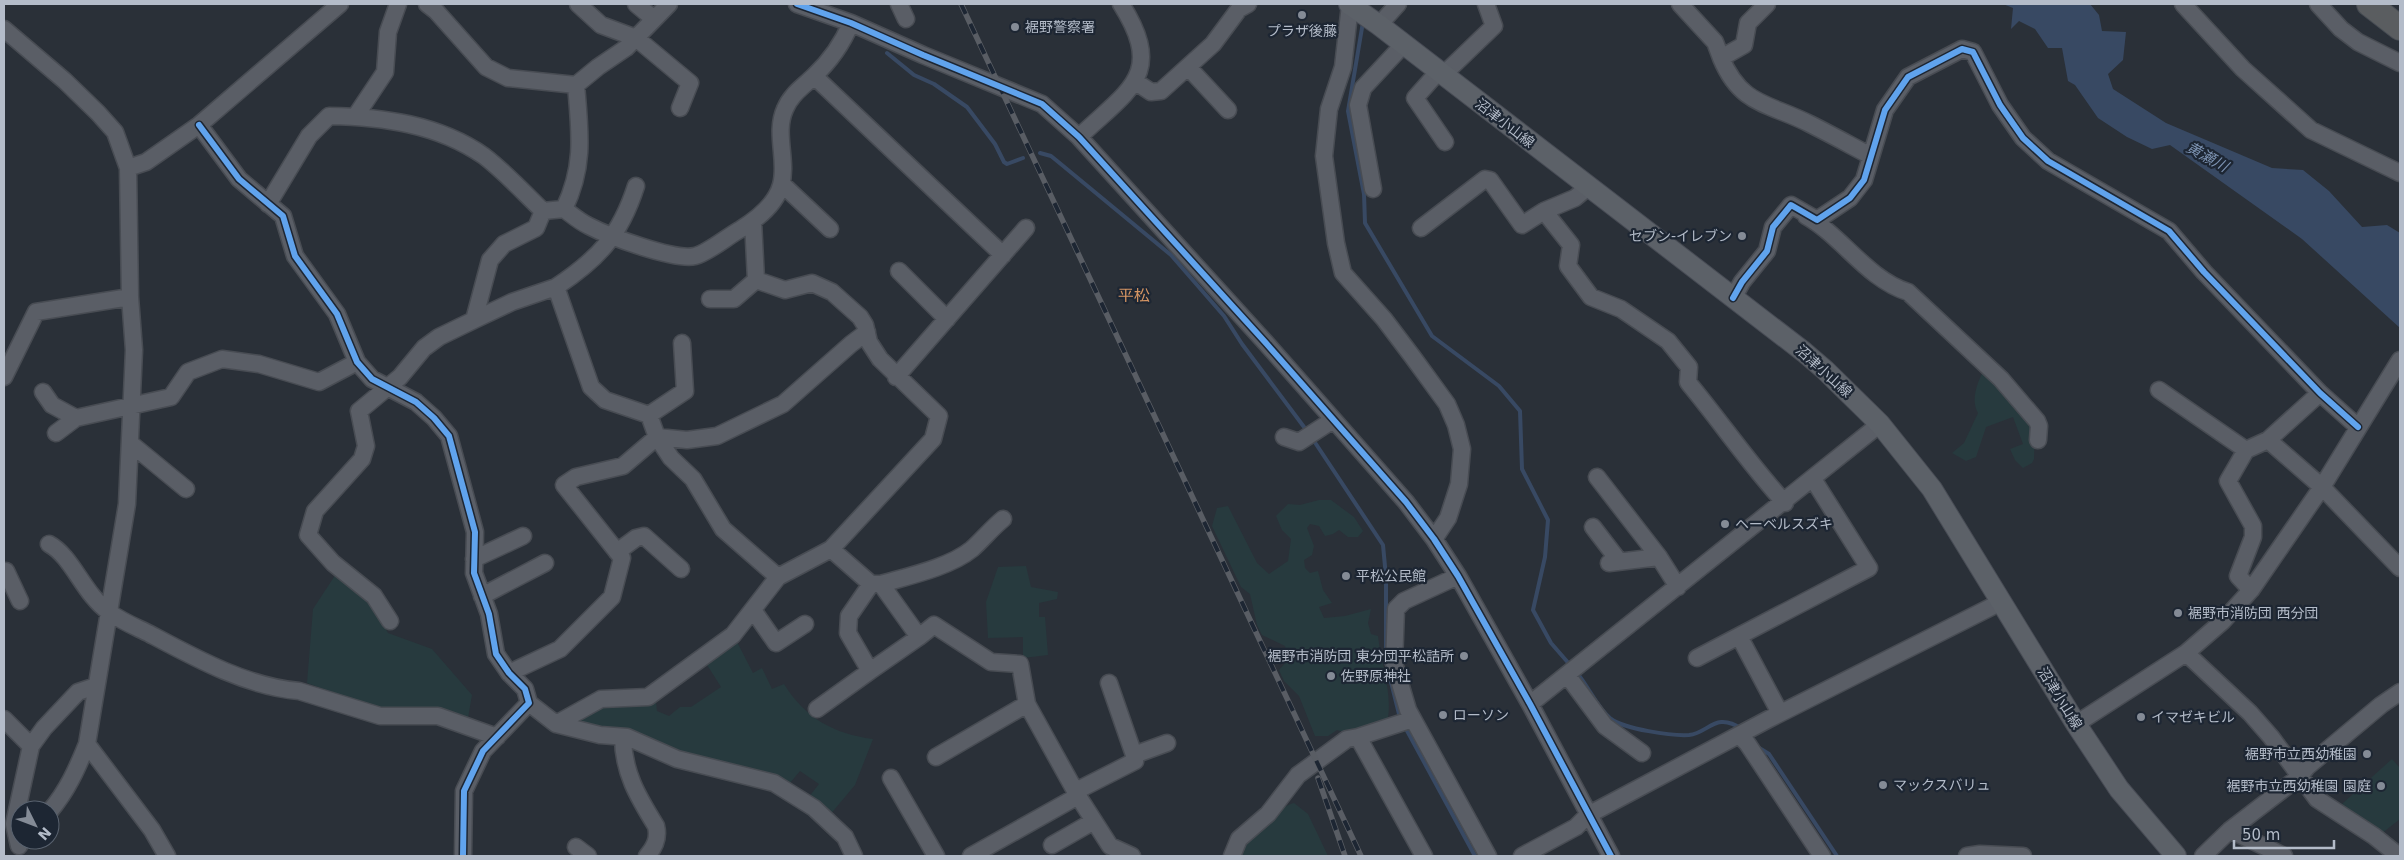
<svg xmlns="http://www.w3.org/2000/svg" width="2404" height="860" font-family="'DejaVu Sans','Noto Sans JP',sans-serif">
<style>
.green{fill:#273a3e}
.water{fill:#384963}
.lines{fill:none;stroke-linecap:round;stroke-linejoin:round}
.stream{stroke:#384963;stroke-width:4}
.minor-casing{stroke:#484c53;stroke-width:19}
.major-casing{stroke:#484c55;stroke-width:22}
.highway-casing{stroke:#474c53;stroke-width:26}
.minor{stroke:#5a5e66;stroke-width:16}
.major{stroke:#5c6168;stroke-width:20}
.highway{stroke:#5a5d60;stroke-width:24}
.rail-casing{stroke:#595d64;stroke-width:5.5}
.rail{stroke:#1d2633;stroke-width:4;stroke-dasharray:11;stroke-linecap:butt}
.cycleway-casing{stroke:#1d2633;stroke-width:9}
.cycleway{stroke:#60a3ed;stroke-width:6}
.poi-dot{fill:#848b96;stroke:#1d2633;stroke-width:2}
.labels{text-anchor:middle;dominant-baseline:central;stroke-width:4.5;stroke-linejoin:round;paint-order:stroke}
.poi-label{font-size:14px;fill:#b4bcc9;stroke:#1d2633;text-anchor:start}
.street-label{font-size:14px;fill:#b4bcc9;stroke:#1d2633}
.water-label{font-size:15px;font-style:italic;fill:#7c92b1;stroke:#1d2633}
.quarter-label{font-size:16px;fill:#d59563;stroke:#1d2633}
</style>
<rect width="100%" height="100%" fill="#2a3038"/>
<path class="green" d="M1985,368L2035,423L2034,459L2032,463L2023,468L2015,460L2010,449L2023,444L2013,417L1986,427L1976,457L1966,461L1952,453L1964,443L1978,413C1970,400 1978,380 1985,368Z
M1319,500H1331L1354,517L1363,531L1358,537H1348L1339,530L1333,534L1325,536L1319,526L1310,524L1307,528L1314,546L1312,555L1304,560L1305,568L1310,573L1318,571L1323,590L1332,603L1319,607L1324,618L1345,616L1371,609L1368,623L1371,634L1378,636C1381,664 1392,691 1388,718C1371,727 1357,737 1337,730L1328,736H1315L1299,696L1284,681L1279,670L1288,660L1285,646L1262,635L1257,625L1250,594L1241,587L1212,526L1217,508L1228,506L1257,563L1269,574L1288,561L1291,539L1282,530L1276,516L1288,504L1300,505Z
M1026,566L1031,587L1058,592L1057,599L1039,603V617H1045L1048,655L1023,658V637L988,638L986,602L998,567Z
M336,574L373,607L388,633L432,649L472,695L468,718L438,708L377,709L307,683L313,609Z
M736,640L753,673L762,668L772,689L784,684C805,718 834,734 873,739L855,785L829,816L808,798L819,784L800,771L790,783L766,775L574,723L606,702H656L657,711L669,716L680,707H691L721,687L704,660Z
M2392,759L2400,768V819L2381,834L2342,804Z
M1294,803L1308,814L1328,856H1239C1247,839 1276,807 1294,803Z"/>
<path class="water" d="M2003,4H2090L2099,15L2102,31L2126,32L2123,60L2108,74L2113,89L2166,123L2272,168L2303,170L2329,191L2362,227L2387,225L2400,233V328L2302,239L2170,145L2152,149L2127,137L2098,118L2075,85L2068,81L2062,48H2048L2035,29L2019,21L2011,29L2013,8Z"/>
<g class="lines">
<path class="stream" d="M1363,22L1348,111L1364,194L1365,223L1432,336L1499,386L1520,411L1522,469L1548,520L1545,557L1533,610L1551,643L1571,666
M887,53L914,75L934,84L967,107L995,144L1004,162L1007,164L1023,158
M1040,153L1051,156L1062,165L1171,255L1224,316L1242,344L1307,431
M1312,438L1383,545L1386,577V662L1400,718
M1577,673C1589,687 1597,708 1611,719C1625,729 1671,736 1689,735C1709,733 1715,711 1742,729
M1405,727L1475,856
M1756,746L1769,754L1837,856"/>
<defs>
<path id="minor" d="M578,4L601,25L636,38L690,83L680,108
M636,4L654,19
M797,4L851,23L923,55L1042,104L1079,137L1265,342L1406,502L1434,539L1458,576L1530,704L1611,856
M899,4L906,19
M1680,4L1715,42L1721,58L1744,45L1748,23L1767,4
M2183,4L2243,69L2311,130L2400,173
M2318,4L2341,29L2358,42L2400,63
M1350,5L1343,67L1329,109L1324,156L1336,243L1343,273L1384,319L1412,356L1447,404L1456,425L1462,449L1459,484L1448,518L1434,539
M1379,25L1398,4
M4,29L65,81L98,113L115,132L128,168L130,297L134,350L127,504L87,744C77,769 67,791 50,811
M1721,58C1741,106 1769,103 1810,124C1830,134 1850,145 1871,156
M1188,67L1228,110
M1438,72L1415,98L1445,142
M1443,75L1494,26L1486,4
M814,76L1003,255
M1136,82L1151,92L1161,91L1213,44L1239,9L1248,4
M576,85L598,67L626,48L669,4
M355,117L385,72L388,32L398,4
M199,125L239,179L283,216L295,256L337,314L357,362L372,379L416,402L434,418L449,436L475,532L474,573L489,614L496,654L509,673L525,689L529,703L483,751L464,791L463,856
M1079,137C1128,90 1166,75 1121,4
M128,168L146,162L199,125L340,4
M782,184L830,229
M636,186C620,236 598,259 556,287L591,387L605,400L649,415L657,437L687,440L717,436L783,404L851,344L867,332
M1588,187L1575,198L1544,211L1571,245L1568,266L1591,297L1621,309L1668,341L1689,367L1688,382L1691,386C1723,425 1751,466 1785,503
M1373,189L1358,105L1363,88L1403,45
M268,204L309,136L329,116C383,117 438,124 484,156C505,172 524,193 543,211L564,209C585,166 580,132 576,85L508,78L486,67L436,11L427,4
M564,209C572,215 580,222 589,226C608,236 675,261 695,256C708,253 728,236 741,229C757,219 776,204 781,185C788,161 774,133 785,109C791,94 803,87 814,76C829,62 843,42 851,23
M1806,216C1843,237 1867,279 1908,292L2001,379L2037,421L2039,426L2038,440
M1421,228L1485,179L1490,180L1522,225L1544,211
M899,271L947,319
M1733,298L1742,282L1767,251L1773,227L1791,205L1817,220L1850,198L1864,180L1885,110L1908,77L1962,49L1973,52L2000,105L2023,138L2048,161L2169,231L2204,272L2320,393L2358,427
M710,299H734L756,280
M474,320L512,302L556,287
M4,377L36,312L130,297
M896,377L1026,228
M2159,390L2246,450L2228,481L2253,526V537L2238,576L2251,590
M43,392L52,405L76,418L171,397L188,372L222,359L259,364L319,382L357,362
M649,415L685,391L682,343
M56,433L76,418
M1284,437L1299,442L1333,420
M2268,440L2320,393
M130,443L186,489
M2246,450L2268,440L2322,487L2400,568
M1597,477L1659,557L1678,587
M1593,527L1619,561
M49,544C72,556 84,595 109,612C121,621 136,627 150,634C195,658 248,687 299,691L380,716H438L497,737
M831,549L871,584H881L919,637L934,625L991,662L1020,664L1027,704L1078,796L1110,846L1132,856
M617,552L636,538L644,536L681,569
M474,559L523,536
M1609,563L1659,557
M4,572L6,571L20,601
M1458,576L1404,601L1396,609L1394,663L1408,710L1488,856
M881,584C909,576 950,567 972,549C983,539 992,528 1003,519
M482,596L545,563
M753,610L776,643L805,624
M390,621L374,596L333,563L308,535L315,511L362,459L366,446L359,411L400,377L424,348L439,337L474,320L490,260L504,244L536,228L543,211
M1739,636L1780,713
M2186,653L2250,713L2271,737L2317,799L2374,836L2399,856
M1697,658L1869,568L1813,479
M870,671L919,637
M509,673L560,649L612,597L622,558L564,485L576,477L623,466L657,437L671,458L693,479L723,529L778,577
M1567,675L1605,726L1642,753
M1109,683L1134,755
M529,703L556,724L600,735L627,737L677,759L774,783L814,808L845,837L854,856
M1530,704L1880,424
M817,709L870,671L848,633L849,616L871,584
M4,719L31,746
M1413,719L1358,737L1424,856
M556,724L601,699L648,697L733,635L778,577L831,549L933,439L939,416L880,359L869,342L865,325L860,317L832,292L812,283L785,290L756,280L753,221
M2076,724L2186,653L2223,621L2251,590L2322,487L2400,360
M1739,735L1747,743L1822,856
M623,737C623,772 638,797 656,826C659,838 655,847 647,856
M87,744L152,830L167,856
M936,757L1027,704
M891,778L936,856
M1076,791L1135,761L1134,755L1167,743
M2230,830L2284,856
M1052,845L1094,821
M19,846L14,824L31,746L44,728L78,692L96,686
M576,847L588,856
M971,856L1078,796
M1232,856L1239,839L1268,814L1298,775L1347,739L1358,737
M1522,856L1576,827L1588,815L1767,720L2001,602
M1967,856L1980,854L2023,856
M2203,856L2230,830L2299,777L2307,767L2381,705L2400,692"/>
<path id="major" d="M1349,4L1379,25L1804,352L1825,370L1880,424L1932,489L2076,724L2119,789L2176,856"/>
<path id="highway" d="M2369,4L2400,28"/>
</defs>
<use href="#minor" class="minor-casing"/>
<use href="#major" class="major-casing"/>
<use href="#highway" class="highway-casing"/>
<use href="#minor" class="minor"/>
<use href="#major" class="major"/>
<use href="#highway" class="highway"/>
<defs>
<path id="rail" d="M961,4L1361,856
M1318,778L1345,856"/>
</defs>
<use href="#rail" class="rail-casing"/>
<use href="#rail" class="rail"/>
<defs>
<path id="cycleway" d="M797,4L851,23L923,55L1042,104L1079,137L1265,342L1406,502L1434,539L1458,576L1530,704L1611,856
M199,125L239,179L283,216L295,256L337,314L357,362L372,379L416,402L434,418L449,436L475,532L474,573L489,614L496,654L509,673L525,689L529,703L483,751L464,791L463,856
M1733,298L1742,282L1767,251L1773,227L1791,205L1817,220L1850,198L1864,180L1885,110L1908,77L1962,49L1973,52L2000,105L2023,138L2048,161L2169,231L2204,272L2320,393L2358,427"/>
</defs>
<use href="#cycleway" class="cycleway-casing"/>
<use href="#cycleway" class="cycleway"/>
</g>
<g class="poi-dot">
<circle cx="1302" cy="15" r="5"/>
<circle cx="1015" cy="27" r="5"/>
<circle cx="1742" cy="236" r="5"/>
<circle cx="1725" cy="524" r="5"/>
<circle cx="1346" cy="576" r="5"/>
<circle cx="2178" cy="613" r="5"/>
<circle cx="1464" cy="656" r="5"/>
<circle cx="1331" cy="676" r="5"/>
<circle cx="1443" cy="715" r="5"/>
<circle cx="2141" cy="717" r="5"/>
<circle cx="2367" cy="754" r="5"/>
<circle cx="1883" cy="785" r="5"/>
<circle cx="2381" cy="786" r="5"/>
</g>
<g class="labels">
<g class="poi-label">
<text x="1025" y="27">裾野警察署</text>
<text x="1302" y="31" text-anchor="middle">プラザ後藤</text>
<text x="1732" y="236" text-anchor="end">セブン-イレブン</text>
<text x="1735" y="524">ヘーベルスズキ</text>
<text x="1356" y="576">平松公民館</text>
<text x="2188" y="613">裾野市消防団 西分団</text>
<text x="1454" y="656" text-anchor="end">裾野市消防団 東分団平松詰所</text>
<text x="1341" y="676">佐野原神社</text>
<text x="1453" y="715">ローソン</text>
<text x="2151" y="717">イマゼキビル</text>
<text x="2357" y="754" text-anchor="end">裾野市立西幼稚園</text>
<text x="1893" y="785">マックスバリュ</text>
<text x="2371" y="786" text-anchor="end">裾野市立西幼稚園 園庭</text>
</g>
<g class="street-label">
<text transform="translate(1505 123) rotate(38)">沼津小山線</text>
<text transform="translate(1824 371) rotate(42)">沼津小山線</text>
<text transform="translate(2060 698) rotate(58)">沼津小山線</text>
</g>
<g class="water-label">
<text transform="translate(2207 157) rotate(29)">黄瀬川</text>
</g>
<g class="quarter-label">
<text x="1134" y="295">平松</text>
</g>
</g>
<rect width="2404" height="860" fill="none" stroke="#b4bcc9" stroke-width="10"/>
<g transform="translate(35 825) rotate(132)"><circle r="24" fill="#1d2633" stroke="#59626f"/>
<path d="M0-4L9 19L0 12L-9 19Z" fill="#848b96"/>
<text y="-8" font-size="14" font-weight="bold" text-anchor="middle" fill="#b4bcc9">N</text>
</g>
<path d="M2234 840v8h100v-8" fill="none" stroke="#b4bcc9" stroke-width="2.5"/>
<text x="2242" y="840" font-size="15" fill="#b4bcc9" stroke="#1d2633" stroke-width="4" paint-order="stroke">50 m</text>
</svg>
